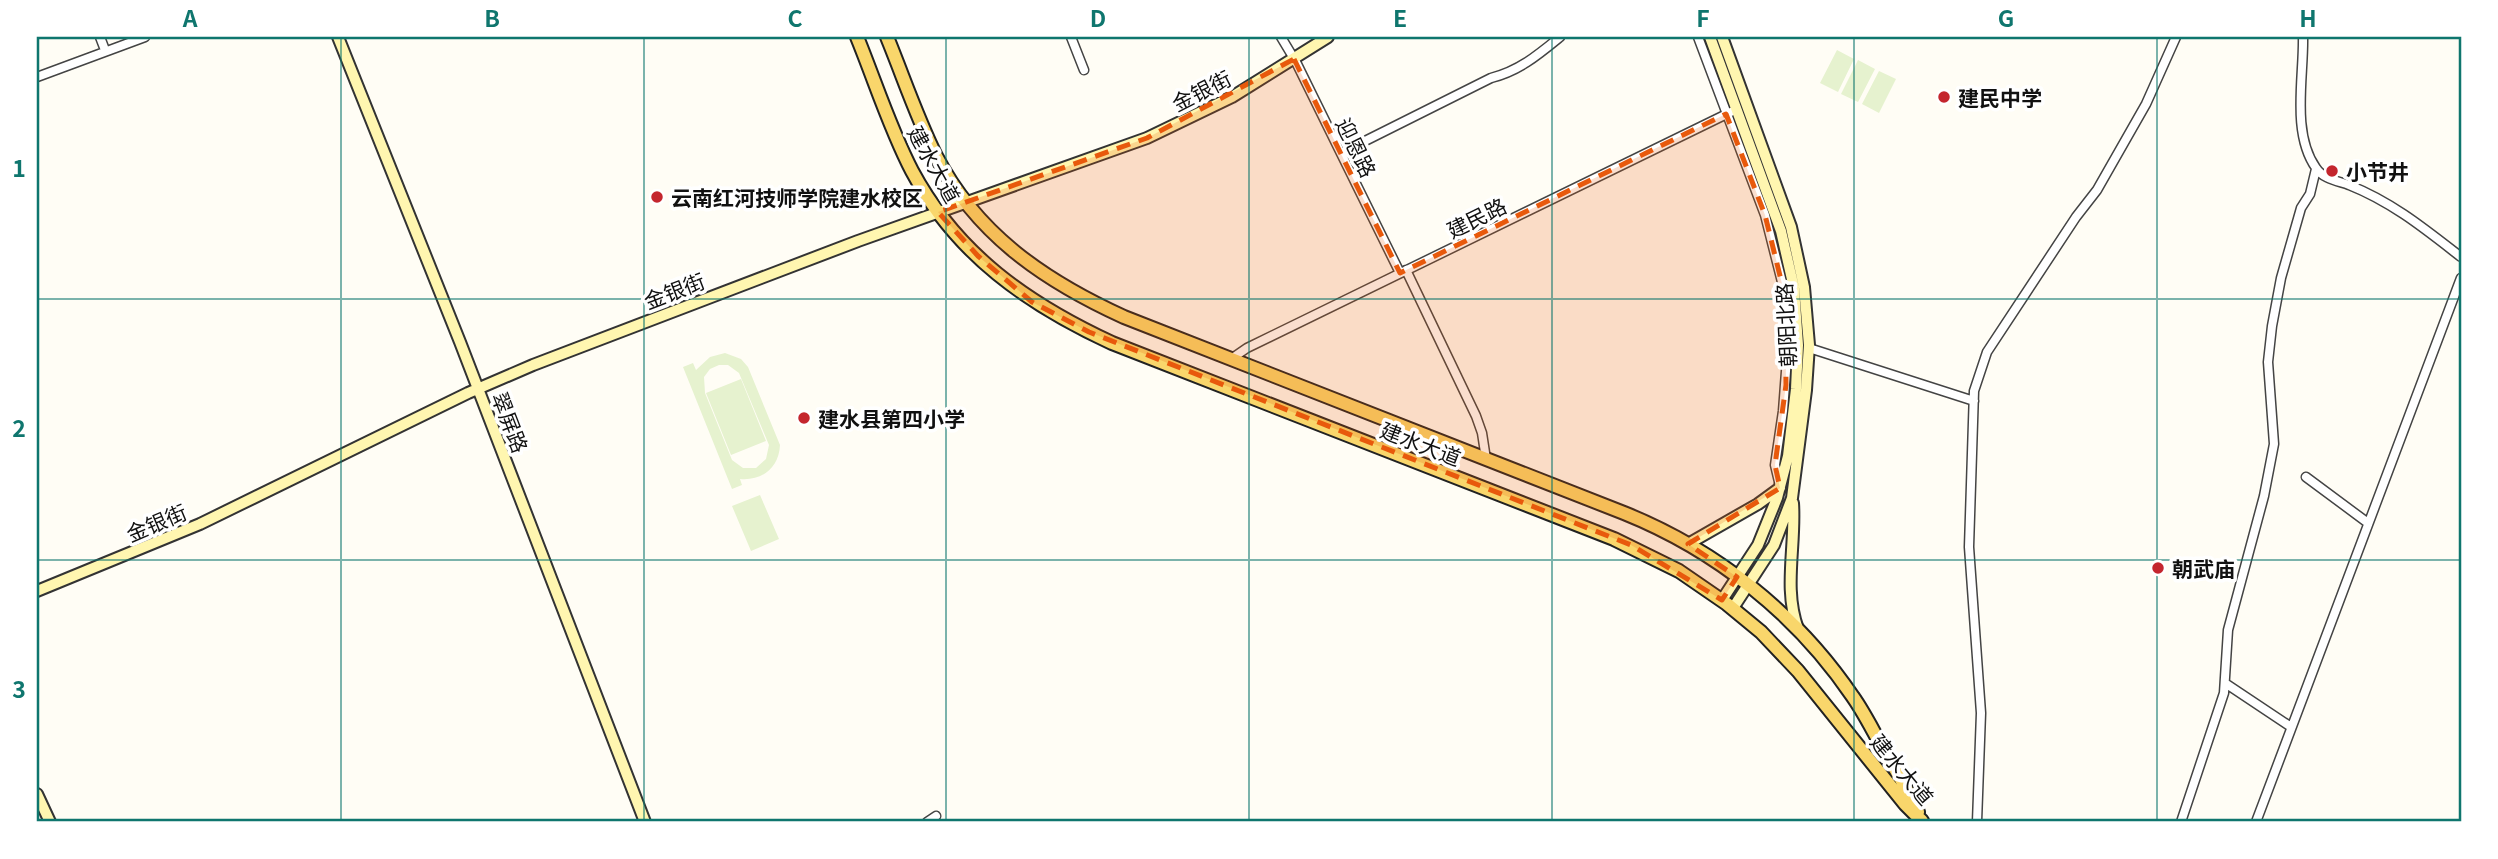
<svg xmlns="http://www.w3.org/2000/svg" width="2498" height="859" font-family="Georgia,'Noto Sans SC',serif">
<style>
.pitch{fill:#e6f2cf;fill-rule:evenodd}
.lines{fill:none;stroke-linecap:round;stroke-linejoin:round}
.street-casing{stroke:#444;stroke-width:11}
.secondary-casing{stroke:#333;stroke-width:14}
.primary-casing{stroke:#222;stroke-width:16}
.street{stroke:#fff;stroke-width:8}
.secondary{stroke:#fff6b0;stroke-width:10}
.primary{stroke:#f9d66b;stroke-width:12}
.marked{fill:#e8590c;fill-opacity:0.2;stroke:#e8590c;stroke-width:5;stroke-dasharray:14 9;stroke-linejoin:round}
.grid{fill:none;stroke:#0f766e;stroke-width:2;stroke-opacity:0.55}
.poi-dot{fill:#c4262e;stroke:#fff;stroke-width:2.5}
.labels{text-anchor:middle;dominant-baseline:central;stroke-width:7;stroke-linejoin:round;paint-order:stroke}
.street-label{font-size:21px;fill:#111;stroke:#fff}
.poi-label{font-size:21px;font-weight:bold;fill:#111;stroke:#fff;text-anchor:start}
.neatline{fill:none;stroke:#0f766e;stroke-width:2.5}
.grid-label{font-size:23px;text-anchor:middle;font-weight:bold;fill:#0f766e}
</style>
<rect width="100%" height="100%" fill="#fffdf5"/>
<path class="pitch" d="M1837,50L1854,59L1838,92L1820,83Z
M1858,60L1875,69L1858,102L1841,94Z
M1879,71L1896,79L1879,113L1862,104Z
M725,353L741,359L748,367L780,445C779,468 762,481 740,479L742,485L732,489L683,367L693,363L696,370L710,357ZM719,365H728L739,373L769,445L766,459L756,468H743L732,460L705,393L704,377L710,369Z
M741,379L766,441L731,455L706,393Z
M760,495L779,539L751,551L732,506Z"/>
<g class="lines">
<defs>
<path id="street" d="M100,37L105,50
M1071,37L1084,70
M1281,37L1296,62L1400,273
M1698,37L1765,215L1783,286L1787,314V358L1783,411L1775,465L1780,486
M2303,37C2304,76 2291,133 2316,168C2323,179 2338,181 2349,185C2392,202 2425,229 2461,257
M37,77L145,37
M1341,153L1491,78C1519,71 1538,55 1560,37
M1406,270L1476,416L1482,433L1486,459
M1809,348L1974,401
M1231,359L1247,348L1737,109
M2306,477L2368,523
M2225,683L2291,727
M927,822L936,816
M1977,822L1981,713L1969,547L1974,391L1987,352L2076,217L2097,190L2146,104L2176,37
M2181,822L2224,693L2228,630L2264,496L2274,444L2268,362L2272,326L2281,278L2301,208L2310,194L2316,169
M2256,822L2461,278"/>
<path id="secondary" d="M338,37L460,342L645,822
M1710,37L1781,231L1794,288L1798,345L1796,389L1788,456L1777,498L1758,545L1722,600
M1722,37L1791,227L1804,287L1809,345L1806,390L1792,498L1774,545L1733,608
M1793,503C1796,545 1783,589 1798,629
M1688,544L1758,504L1780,488
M37,591L200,524L468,393L533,365L858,241L1147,138L1232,97L1328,37
M37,794L50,822"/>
<path id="primary" d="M857,37C875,81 890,129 912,171C957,255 1028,304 1112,343L1614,539L1679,571L1727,604L1761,632L1798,671L1905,804L1922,821
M887,37C903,76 917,118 936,156C977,235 1045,281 1124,317L1624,513C1716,550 1797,614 1853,697C1863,711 1871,727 1880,743C1893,766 1907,788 1918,812"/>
</defs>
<use href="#street" class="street-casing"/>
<use href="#secondary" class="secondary-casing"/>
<use href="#primary" class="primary-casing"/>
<use href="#street" class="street"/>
<use href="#secondary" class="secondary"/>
<use href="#primary" class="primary"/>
</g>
<path class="marked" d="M1294,59L1400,273L1726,114L1765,215L1785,296L1786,385L1775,465L1780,488L1688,544L1737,577L1722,600L1631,545L1089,332L1032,302L978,256L938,212L1147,138Z"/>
<path class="grid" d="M341,37V822M644,37V822M946,37V822M1249,37V822M1552,37V822M1854,37V822M2157,37V822M37,299H2461M37,560H2461"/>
<g class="poi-dot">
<circle cx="1944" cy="97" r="7"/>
<circle cx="2332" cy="171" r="7"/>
<circle cx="657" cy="197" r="7"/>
<circle cx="804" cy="418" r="7"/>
<circle cx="2158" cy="568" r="7"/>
</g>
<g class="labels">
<g class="street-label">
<text transform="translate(1201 90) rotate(-27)">金银街</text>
<text transform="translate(1357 147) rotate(64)">迎恩路</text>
<text transform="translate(935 164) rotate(61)">建水大道</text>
<text transform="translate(1476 217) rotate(-26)">建民路</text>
<text transform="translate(674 290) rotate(-21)">金银街</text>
<text transform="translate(1785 325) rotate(-93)">朝阳北路</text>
<text transform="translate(511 422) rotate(69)">翠屏路</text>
<text transform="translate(1421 443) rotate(21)">建水大道</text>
<text transform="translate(156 522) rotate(-23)">金银街</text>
<text transform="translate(1903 769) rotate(50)">建水大道</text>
</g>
<g class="poi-label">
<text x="1958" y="97">建民中学</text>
<text x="2346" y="171">小节井</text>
<text x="671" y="197">云南红河技师学院建水校区</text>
<text x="818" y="418">建水县第四小学</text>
<text x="2172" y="568">朝武庙</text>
</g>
</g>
<rect width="2498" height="859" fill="none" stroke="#ffffff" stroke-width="77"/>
<rect x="38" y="38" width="2422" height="782" class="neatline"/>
<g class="grid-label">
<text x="190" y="27">A</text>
<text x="492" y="27">B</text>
<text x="795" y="27">C</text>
<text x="1098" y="27">D</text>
<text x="1400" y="27">E</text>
<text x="1703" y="27">F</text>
<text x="2006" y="27">G</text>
<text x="2308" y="27">H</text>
<text x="19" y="177">1</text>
<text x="19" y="437">2</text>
<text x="19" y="698">3</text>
</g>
</svg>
